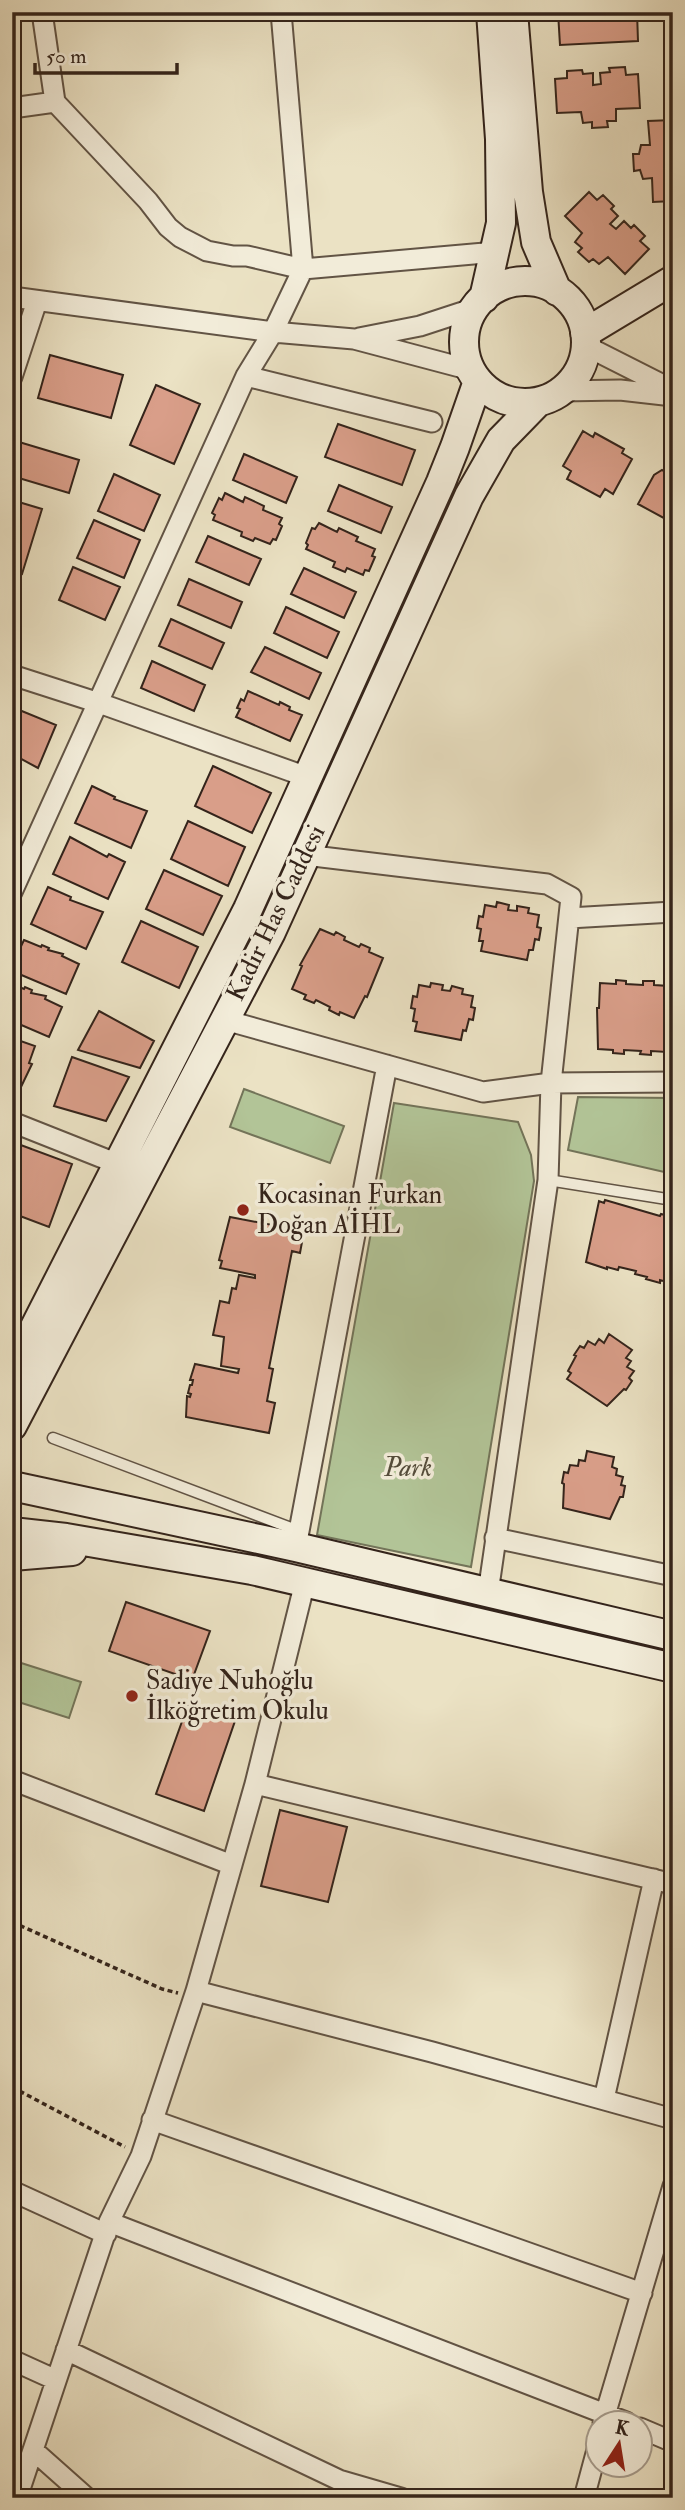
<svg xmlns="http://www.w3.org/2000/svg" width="685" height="2510" font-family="'IM FELL Double Pica',serif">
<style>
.green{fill:#b2c497;stroke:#737459;stroke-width:2}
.building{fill:#d99e89;stroke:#34241b;stroke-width:2}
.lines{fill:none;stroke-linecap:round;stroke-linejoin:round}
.lane-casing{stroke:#625445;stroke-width:13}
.street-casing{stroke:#625445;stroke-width:23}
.secondary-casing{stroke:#34241b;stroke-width:32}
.path{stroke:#34241b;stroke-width:3.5;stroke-dasharray:5 3.5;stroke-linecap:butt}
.lane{stroke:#f2ecd9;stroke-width:10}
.street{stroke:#f2ecd9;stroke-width:19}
.secondary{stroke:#f2ecd9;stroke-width:28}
.poi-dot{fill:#8f2418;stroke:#f2ecd9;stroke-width:2.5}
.labels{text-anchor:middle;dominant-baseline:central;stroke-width:7;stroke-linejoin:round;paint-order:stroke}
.street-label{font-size:26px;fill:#34241b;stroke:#f2ecd9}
.poi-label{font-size:26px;fill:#34241b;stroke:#f2ecd9;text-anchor:start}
.park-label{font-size:26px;font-style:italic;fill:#544c3a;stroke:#f2ecd9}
</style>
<rect width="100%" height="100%" fill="#ebe2c4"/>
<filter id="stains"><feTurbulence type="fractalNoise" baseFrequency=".00286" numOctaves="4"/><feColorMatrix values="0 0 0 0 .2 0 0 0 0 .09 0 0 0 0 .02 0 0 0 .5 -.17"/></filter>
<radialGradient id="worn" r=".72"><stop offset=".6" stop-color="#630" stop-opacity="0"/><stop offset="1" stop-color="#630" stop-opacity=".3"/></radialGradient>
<path class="green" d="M244,1089L344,1126L330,1163L230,1127Z
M578,1097L673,1098V1174L568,1150Z
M394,1103L518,1122L531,1155L534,1181L471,1567L317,1535Z
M18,1662L81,1682L69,1718L12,1700V1678Z"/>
<path class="building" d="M558,12H637L638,41L560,45Z
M625,67L626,75L638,74L640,108L616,109V121H607L608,127L592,128V122L583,123L581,112L557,113L555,79L567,78V71L582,70L583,74L593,73V85L601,84L600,73L610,72L609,68Z
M673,120V201L653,202L652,178L643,179L640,170L634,171L633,154H639L641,145H650L648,121Z
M589,192L597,200L603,195L614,206L611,209L618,216L610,224L616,229L624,221L631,228L634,225L645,236L640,241L649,249L625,274L608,257L599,264L593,259L589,262L578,252L582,248L575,242L582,233L565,216Z
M50,355L123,375L111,418L38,398Z
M156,385L200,404L174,464L130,445Z
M338,424L415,450L402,485L325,457Z
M583,431L593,437L595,433L624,449L622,453L632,459L613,494L605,489L600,497L567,479L571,471L563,466Z
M19,442L79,460L69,493L12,476V466Z
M244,454L297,477L286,503L233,480Z
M673,464V523L638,504L654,475L662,470L668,474Z
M114,474L160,495L144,531L98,511Z
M339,485L392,507L381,533L328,511Z
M225,493L243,502L245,497L264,506L263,510L282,518L279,524L282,526L276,540L273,539L270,544L255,538L253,541L241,536L242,532L213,520L215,515L212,513L219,498L222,500Z
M12,500L42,509L22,574L12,571Z
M94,520L140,540L124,578L77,558Z
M319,523L337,532L339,528L358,537L356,541L375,549L372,556L375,557L369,571L365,570L363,575L347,568L345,572L333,567L335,562L306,549L308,545L306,543L312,528L315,529Z
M208,536L261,559L249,585L196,562Z
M73,567L120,587L105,620L59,600Z
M304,568L356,592L344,618L291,594Z
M189,579L242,602L231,628L178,605Z
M286,607L339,632L327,658L274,633Z
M171,619L224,643L212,669L159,646Z
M265,647L321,673L309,699L251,672Z
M152,661L205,685L194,711L141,688Z
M248,691L279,705L280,702L290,707L289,710L302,715L290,741L236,717L240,709L237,708L241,699L244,701Z
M12,707L56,725L38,768L12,754Z
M213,766L271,793L252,833L195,806Z
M92,786L115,797L114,799L147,811L131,848L75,823Z
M188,821L245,847L228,886L171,859Z
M70,837L107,857L109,854L125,862L108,899L53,874Z
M164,870L222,896L203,935L146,909Z
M48,887L71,897L70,900L103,912L86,949L31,924Z
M497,902L509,905L508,910L517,911V906L529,908L528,913L539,915L537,927L541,928L539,940L535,939L533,950H529L527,960L481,951L483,941H479L481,929L477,928L479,916L483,917L485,905L496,907Z
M141,921L198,947L179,988L122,962Z
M320,929L334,935L336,932L345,937L344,940L359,947L361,944L370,948L369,952L383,958L367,997L365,996L354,1018L340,1012L339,1015L329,1010L330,1007L316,1000L314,1003L304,999L306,995L292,989L302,966L300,965Z
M24,940L41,947L42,945L49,948L48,950L63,954L62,956L79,964L66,994L12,971V965Z
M616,980L626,981V984L643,985V981H654V985L669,986L670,1027H668L667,1052L651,1051V1055L640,1054L641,1051L624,1050V1054L613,1053V1050L598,1049L597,1008H599L600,983L616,984Z
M431,983L443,985L442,990L450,991L452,986L463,989L462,994L473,996L471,1007L475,1008L473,1020L469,1019L466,1031L463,1030L461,1040L415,1031L417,1022L413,1021L415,1009L411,1008L413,996L417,997L419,985L430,987Z
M12,984L24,989L25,987L32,990L31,993L46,996L45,999L62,1007L49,1037L12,1021Z
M99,1011L154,1041L140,1068L78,1050Z
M12,1038L35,1046L29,1063L32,1064L20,1089L12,1087Z
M72,1057L129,1077L106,1121L54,1106Z
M18,1144L72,1164L49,1227L12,1213V1167L15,1161L12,1158Z
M605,1200L660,1216L661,1214L673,1217V1260L667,1282L660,1280V1283L646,1279L647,1277L635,1274L636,1271L619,1267L618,1270L607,1267V1269L586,1262L599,1201L604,1203Z
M230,1217L304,1231L300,1253L292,1251L269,1368L273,1369L267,1401L275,1403L269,1433L186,1417L187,1396L190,1397L191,1394L188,1393L190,1385H192L193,1380H190L195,1364L238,1373L239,1369L221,1366L224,1337L213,1335L220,1301L229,1303L232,1288L236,1289L239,1275L255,1278V1275L220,1268L222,1261L219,1260Z
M609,1334L632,1350L626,1358L631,1361L627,1367L634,1371L629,1378L632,1381L626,1390L624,1389L607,1406L567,1379L571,1373L568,1371L576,1356L574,1355L580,1346L584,1348L588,1341L595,1345L599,1339L604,1343Z
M587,1451L614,1457L612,1467L617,1469L616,1475L623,1477L621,1485L625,1486L623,1497H620L610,1519L563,1508L564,1484L562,1483L564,1472L568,1473L570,1465L578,1466L579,1460L585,1461Z
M126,1602L210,1631L192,1680L109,1651Z
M189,1702L236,1718L204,1811L156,1794Z
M280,1810L347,1827L328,1902L261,1886Z"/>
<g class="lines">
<defs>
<path id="lane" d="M548,1180L673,1200
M53,1438L299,1531"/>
<path id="street" d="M42,12L55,102
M12,108L55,102L148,201L168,227L180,237L207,251L233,256H247L303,269L496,252
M12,297L273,332L354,339L471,370
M359,338L420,326L475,308
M586,346L673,390
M246,376L432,422
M12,377L37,301
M562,391L620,390L673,396
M12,675L99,703L307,777
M305,855L547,884L571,897L551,1083L548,1180L488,1593
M12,892L246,376L273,332L303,269L281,12
M569,918L673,912
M225,1020L483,1092L551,1083L673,1082
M12,1122L118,1164
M495,1538L673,1576
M296,1547L387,1065
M12,1780L232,1865
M255,1784L673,1884
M196,1991L432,2052L673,2119
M604,2099L654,1879
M152,2120L642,2293
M12,2191L106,2234
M109,2222L626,2422
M66,2350L339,2480L401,2498
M12,2360L56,2380
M603,2422L673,2186
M640,2428L673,2442
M33,2450L87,2498
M17,2498L109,2222L141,2156L196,1991L255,1784L305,1582
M584,2498L598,2446"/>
<path id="secondary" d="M513,12L528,192L536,242L557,291
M464 342a61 61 0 1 1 122 0a61 61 0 1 1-122 0Z
M484,298L501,223L500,139L491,12
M585,333L673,280
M12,1372L248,909L441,482L455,447L478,381
M12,1426L271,932L469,496L501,440L538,402
M12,1486L296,1547L673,1636
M12,1532L66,1538L252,1570L673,1668
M12,1556L72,1551"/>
</defs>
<use href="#lane" class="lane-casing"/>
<use href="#street" class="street-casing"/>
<use href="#secondary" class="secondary-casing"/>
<path class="path" d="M12,1922L162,1989L178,1993
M12,2087L125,2147"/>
<use href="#lane" class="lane"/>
<use href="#street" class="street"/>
<use href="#secondary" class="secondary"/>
</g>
<g class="poi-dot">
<circle cx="243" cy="1210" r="7"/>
<circle cx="132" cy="1696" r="7"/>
</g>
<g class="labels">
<g class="street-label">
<text transform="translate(276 913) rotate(-64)">Kadir Has Caddesi</text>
</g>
<g class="poi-label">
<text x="257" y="1195">Kocasinan Furkan<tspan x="257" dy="30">Doğan AİHL</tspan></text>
<text x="146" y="1681">Sadiye Nuhoğlu<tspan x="146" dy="30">İlköğretim Okulu</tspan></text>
</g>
<g class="park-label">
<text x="408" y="1468">Park</text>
</g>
</g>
<rect width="685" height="2510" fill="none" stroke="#ebe2c4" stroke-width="42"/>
<rect x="14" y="14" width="657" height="2482" fill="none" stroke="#34241b" stroke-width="3.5"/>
<rect x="21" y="21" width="643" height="2468" fill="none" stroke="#34241b" stroke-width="2"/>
<g transform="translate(619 2444) rotate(12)"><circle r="33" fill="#f2ecd9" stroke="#a69c8d" stroke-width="2"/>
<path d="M0-5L12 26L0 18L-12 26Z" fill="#8f2418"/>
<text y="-10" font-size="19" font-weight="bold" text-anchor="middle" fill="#34241b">K</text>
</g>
<path d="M35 63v10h142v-10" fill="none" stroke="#34241b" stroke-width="3.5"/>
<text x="46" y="63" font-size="21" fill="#34241b" stroke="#f2ecd9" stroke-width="5" paint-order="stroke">50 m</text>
<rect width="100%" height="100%" filter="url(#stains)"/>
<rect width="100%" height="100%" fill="url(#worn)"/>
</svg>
